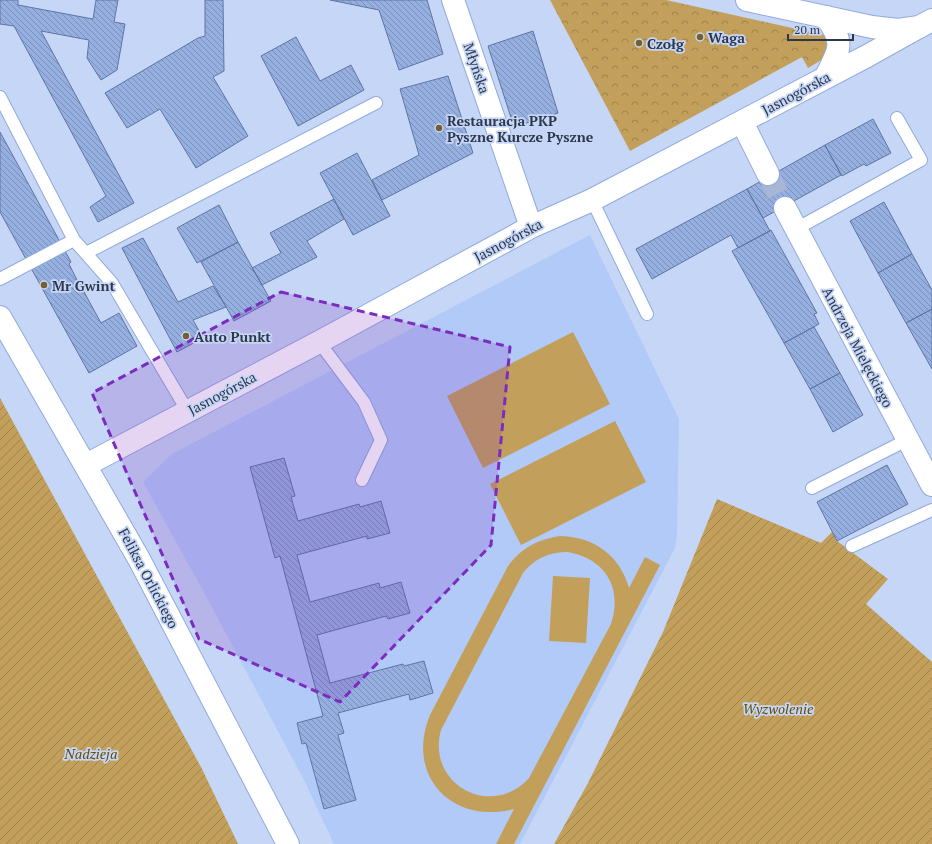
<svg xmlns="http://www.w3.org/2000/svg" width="932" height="844" font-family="'PT Serif',serif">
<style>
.built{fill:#b2caf8}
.park{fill:url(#park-crowns)}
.garden{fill:url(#garden-furrows)}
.pitch{fill:#c2a05b;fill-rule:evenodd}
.building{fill:url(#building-back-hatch);stroke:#5e76a4}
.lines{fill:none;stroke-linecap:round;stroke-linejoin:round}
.street-tunnel{stroke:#a7b6d4;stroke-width:22;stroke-dasharray:22 11;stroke-linecap:butt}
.lane-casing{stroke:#91aadc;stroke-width:14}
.street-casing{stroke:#91aadc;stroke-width:24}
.secondary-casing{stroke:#91aadc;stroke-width:24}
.lane{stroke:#fff;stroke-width:12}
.street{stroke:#fff;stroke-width:22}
.secondary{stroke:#fff;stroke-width:22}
.marked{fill:#7b2cbf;fill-opacity:0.2;stroke:#7b2cbf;stroke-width:3;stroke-dasharray:8 5;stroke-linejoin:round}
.poi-dot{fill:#765f2f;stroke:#c6d6f6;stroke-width:1.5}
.labels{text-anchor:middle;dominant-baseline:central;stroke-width:3.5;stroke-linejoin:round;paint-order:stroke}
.poi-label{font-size:14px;font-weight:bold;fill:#2c374b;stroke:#c6d6f6;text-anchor:start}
.street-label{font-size:14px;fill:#2c374b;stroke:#c6d6f6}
.park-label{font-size:14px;font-style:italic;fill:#644904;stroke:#c6d6f6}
</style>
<defs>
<pattern id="park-crowns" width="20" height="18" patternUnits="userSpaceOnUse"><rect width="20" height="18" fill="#c2a05b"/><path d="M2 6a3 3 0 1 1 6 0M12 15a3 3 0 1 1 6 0" fill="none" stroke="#9e834d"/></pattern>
<pattern id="garden-furrows" width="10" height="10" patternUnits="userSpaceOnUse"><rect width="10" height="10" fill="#c2a05b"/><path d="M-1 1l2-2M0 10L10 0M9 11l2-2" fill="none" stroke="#9e834d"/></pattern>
<pattern id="building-back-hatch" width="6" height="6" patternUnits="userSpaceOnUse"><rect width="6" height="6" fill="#96afe1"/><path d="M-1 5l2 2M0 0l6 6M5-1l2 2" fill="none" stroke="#7b8fb8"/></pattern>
</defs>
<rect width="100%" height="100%" fill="#c6d6f6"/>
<path class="built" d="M590,235L679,419L677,536L675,548L520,844H334L305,782L206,596L143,482L172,454Z"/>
<path class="park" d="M550,0H666L824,35L829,41L830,51L823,59L808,68L802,57L630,151Z"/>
<path class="garden" d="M0,398L202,769L238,844H0Z
M717,499L821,543L832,532L837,541L888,579L866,604L932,662V844H554L588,783L663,632Z"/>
<path class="pitch" d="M573,332L610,404L483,468L447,396Z
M615,421L646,482L521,545L490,484Z
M561,536C595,537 620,556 629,588L645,557L660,565L514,844H496L514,809C452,825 405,776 430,715L508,566C522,547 539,539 561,536ZM568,552C605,559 623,587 611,624L529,778C491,820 426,784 441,730L523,573C535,558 549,552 568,552Z
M553,576L590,578L586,643L549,641Z"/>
<path class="building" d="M0,0H18V5L93,19L96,0H118L114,22L125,24L117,70L101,80L87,58L89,40L41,31L134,203L98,222L90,207L106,196L14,26L0,24Z
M205,0H223L224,71L213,77L248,136L196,168L160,109L127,128L105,93L198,38L205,36Z
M330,0H427L443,54L399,70L379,10Z
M533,31L558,113L514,127L488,46Z
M296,37L320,81L351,65L364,90L298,126L261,56Z
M448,76L473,153L382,200L372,180L419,155L400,89Z
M873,119L891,153L866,166L864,164L842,176L825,145Z
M0,132L71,262L69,264L78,282L81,280L86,289L83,290L101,323L119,313L137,346L89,373L0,212Z
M825,145L841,175L763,218L747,189Z
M357,153L390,216L353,235L320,173Z
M747,189L770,231L738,248L731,235L652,279L636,249Z
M334,199L344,219L307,241L317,257L262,285L252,268L281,253L270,233Z
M884,202L912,254L878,273L850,221Z
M219,205L238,242L197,263L177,228Z
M771,230L817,313L814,314L819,324L784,343L732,251Z
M143,238L178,302L213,286L226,307L193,320L203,338L177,352L122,248Z
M238,242L271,301L234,321L201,262Z
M912,254L932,290V309L906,323L878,273Z
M932,309V369L906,323Z
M814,327L840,373L810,389L784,343Z
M840,373L863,415L833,432L810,389Z
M284,458L295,496L291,497L298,521L359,504L360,507L381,501L390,533L367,539V536L297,555L310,602L379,583L380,588L401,582L410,613L388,619L386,616L317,635L330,683L403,664L404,666L424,661L433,693L410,700L409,694L338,713L344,733L338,735L356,800L324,809L306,743L302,744L297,723L323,716L280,556L275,558L250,467Z
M887,465L908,504L837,541L817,502Z"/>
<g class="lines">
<path class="street-tunnel" d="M768,174L785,208"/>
<defs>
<path id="lane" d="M0,97L74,240L112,283L188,412
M592,200L647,314
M796,229L921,160L897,118
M86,253L376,103
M0,279L74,240
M319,342L364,402L381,440L362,480
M812,488L907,440
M852,546L932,510"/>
<path id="street" d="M453,0L531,227
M825,78C839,50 846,44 826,17
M742,122L768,174
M785,208L932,485
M86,465L319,342L531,227L592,200L867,56L919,27"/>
<path id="secondary" d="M747,0L872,27L898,30L919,27L932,20
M0,317L139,559L288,844"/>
</defs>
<use href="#lane" class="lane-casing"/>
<use href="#street" class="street-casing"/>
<use href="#secondary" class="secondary-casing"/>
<use href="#lane" class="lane"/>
<use href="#street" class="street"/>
<use href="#secondary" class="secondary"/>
</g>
<path class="marked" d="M281,292L510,347L491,545L340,702L199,639L92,393Z"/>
<g class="poi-dot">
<circle cx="700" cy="37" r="4"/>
<circle cx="639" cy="43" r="4"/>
<circle cx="439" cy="128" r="4"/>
<circle cx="44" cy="285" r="4"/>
<circle cx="186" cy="336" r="4"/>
</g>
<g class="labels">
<g class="poi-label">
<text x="708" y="37">Waga</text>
<text x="647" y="43">Czołg</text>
<text x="447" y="120">Restauracja PKP<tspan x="447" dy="16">Pyszne Kurcze Pyszne</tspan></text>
<text x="52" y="285">Mr Gwint</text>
<text x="194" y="336">Auto Punkt</text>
</g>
<g class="street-label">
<text transform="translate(477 68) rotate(71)">Młyńska</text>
<text transform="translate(796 93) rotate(-28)">Jasnogórska</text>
<text transform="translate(508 240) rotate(-28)">Jasnogórska</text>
<text transform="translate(858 347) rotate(62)">Andrzeja Mielęckiego</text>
<text transform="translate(222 393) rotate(-28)">Jasnogórska</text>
<text transform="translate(149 578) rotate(62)">Feliksa Orlickiego</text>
</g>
<g class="park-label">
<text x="778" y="708">Wyzwolenie</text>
<text x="91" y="753">Nadzieja</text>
</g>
</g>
<path d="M788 34v6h65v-6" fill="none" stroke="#2c374b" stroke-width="2"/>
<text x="794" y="34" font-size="12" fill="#2c374b" stroke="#c6d6f6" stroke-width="3" paint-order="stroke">20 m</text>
</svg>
